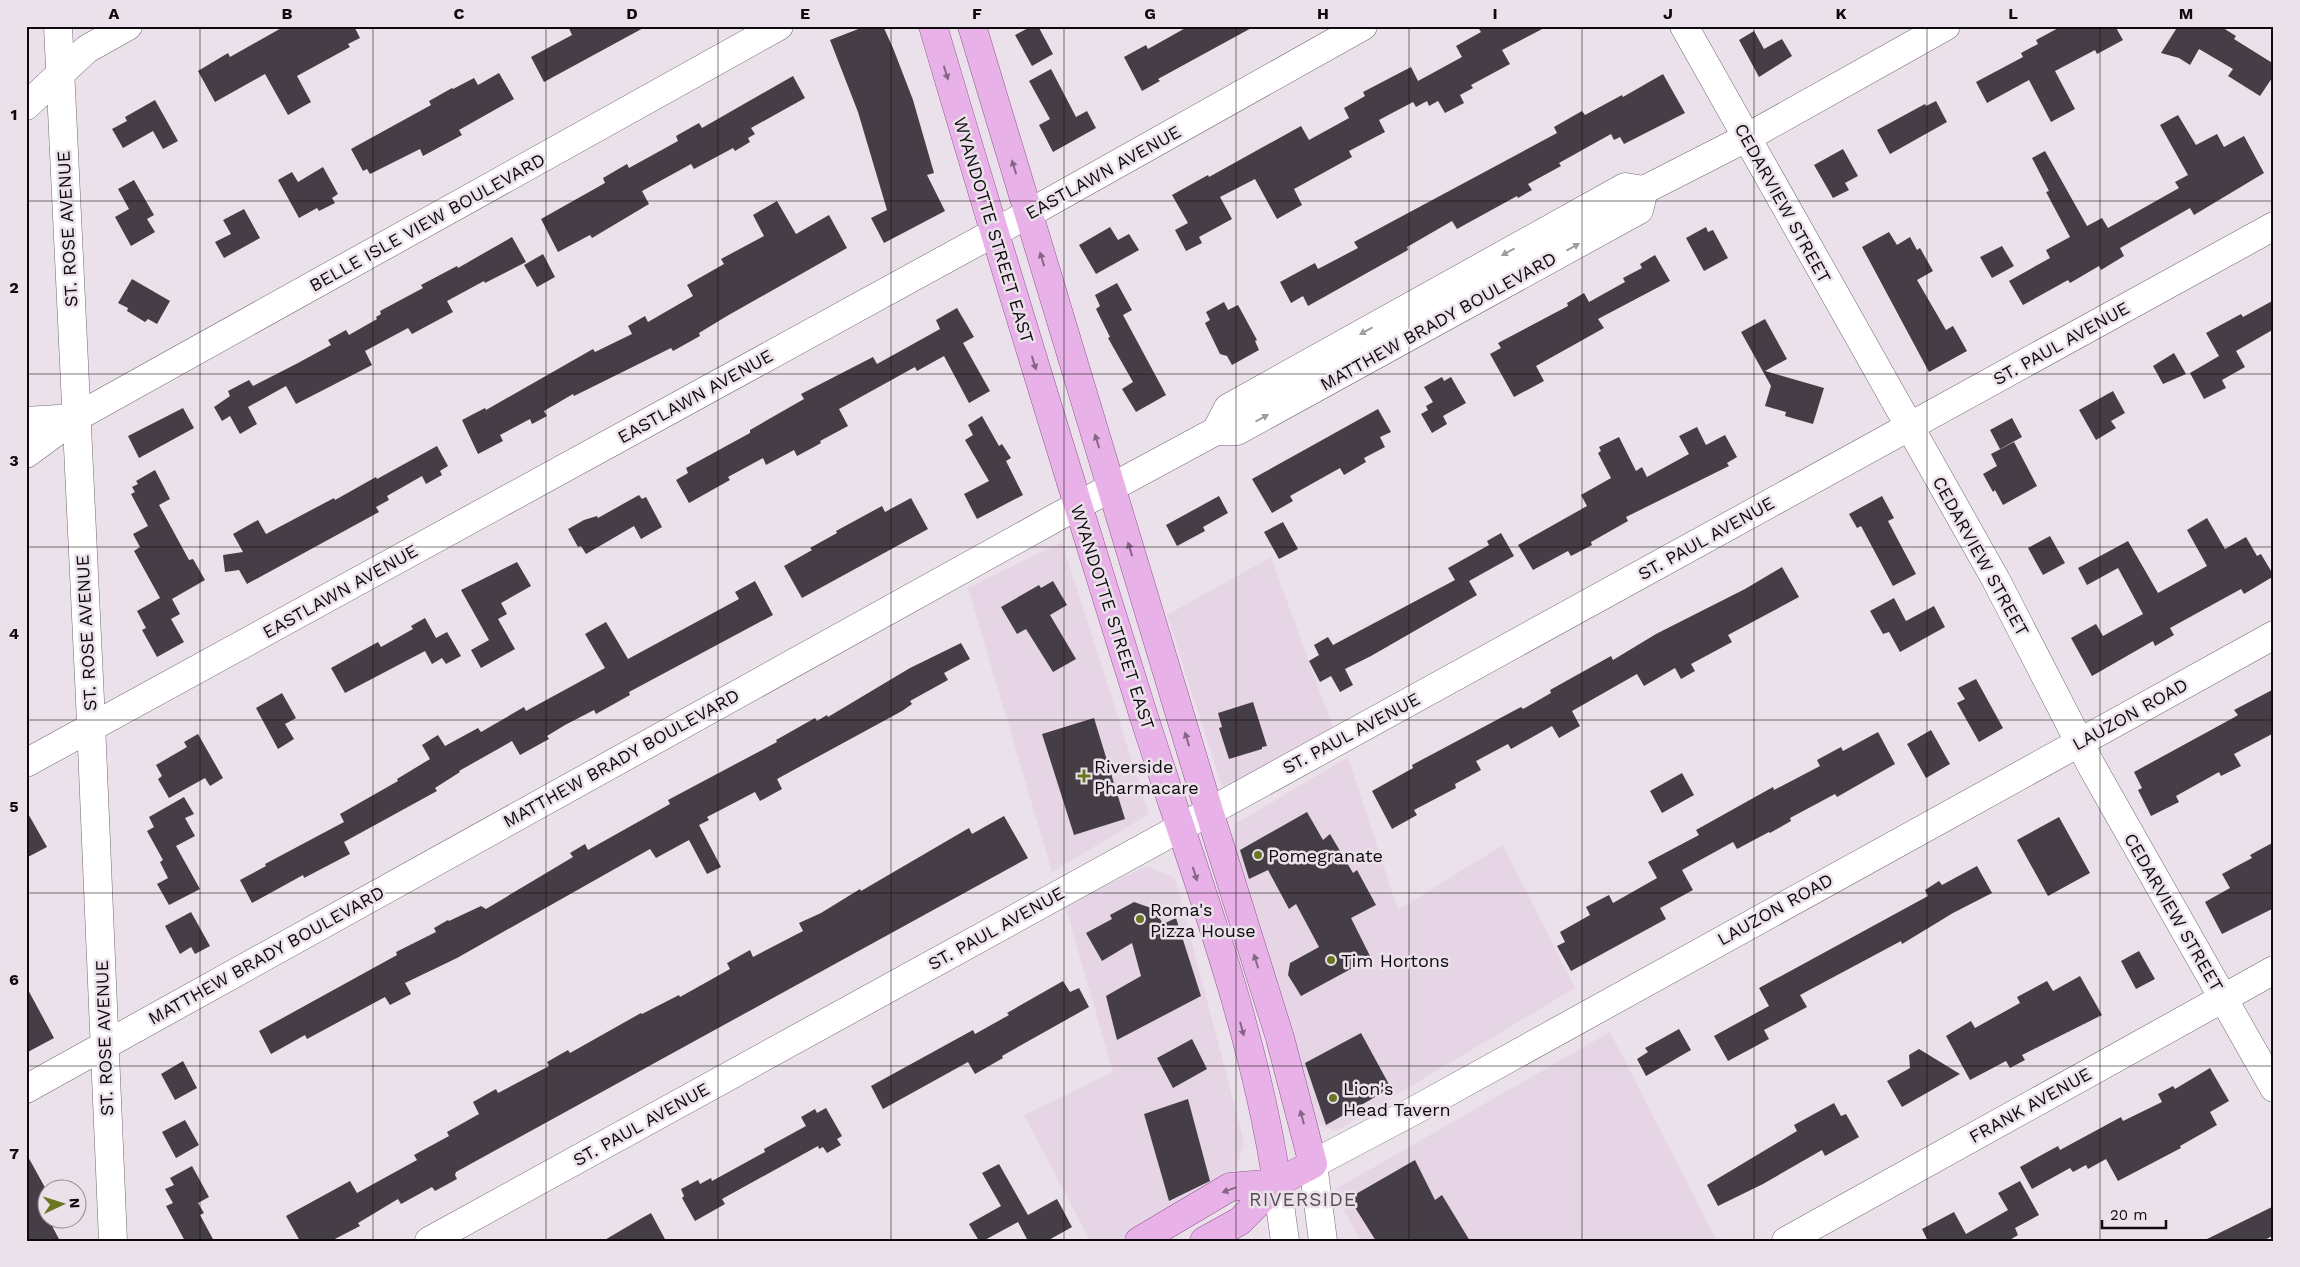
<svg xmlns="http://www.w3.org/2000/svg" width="2300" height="1267" font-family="'Work Sans',sans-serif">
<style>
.built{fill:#e6d6e5}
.building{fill:#463e46}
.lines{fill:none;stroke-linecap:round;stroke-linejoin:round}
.minor-casing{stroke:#726972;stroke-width:29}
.major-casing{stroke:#925591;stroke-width:29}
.minor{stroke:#fff;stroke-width:28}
.major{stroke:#e8b2e8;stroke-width:28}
.oneway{fill:#866685}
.oneway2{fill:#9f9d9e}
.grid{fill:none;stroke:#0e0a0d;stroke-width:1;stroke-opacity:0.55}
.poi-dot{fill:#6a7622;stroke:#ebe1ea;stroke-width:2}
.labels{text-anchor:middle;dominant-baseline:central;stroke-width:5;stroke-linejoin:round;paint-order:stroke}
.street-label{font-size:18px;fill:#0e0a0d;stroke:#ebe1ea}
.poi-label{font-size:18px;fill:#0e0a0d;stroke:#ebe1ea;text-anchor:start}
.neighbourhood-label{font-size:19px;letter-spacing:1px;fill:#554d55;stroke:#ebe1ea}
.neatline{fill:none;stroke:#0e0a0d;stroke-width:2}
.grid-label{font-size:16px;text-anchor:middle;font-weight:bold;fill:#0e0a0d}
</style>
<rect width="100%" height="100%" fill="#ebe1ea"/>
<path class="built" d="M1062,542L1149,814L1052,872L968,588Z
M1271,557L1334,731L1222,787L1167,615Z
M1348,757L1398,910L1503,845L1575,988L1336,1131L1317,1125L1232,837L1235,824Z
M1147,866L1175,878L1244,1142L1236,1170L1117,1241H1090L1024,1115L1113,1072L1065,905Z
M1610,1032L1717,1241H1360L1334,1190Z"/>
<path class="building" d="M285,26H354L360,38L348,44L350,47L297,76L311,102L288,115L265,74L215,102L198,71L228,53L230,57Z
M568,26H647L544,82L531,57L572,35Z
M866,26H883L893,48L913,100L934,173L927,175L945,211L884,243L871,218L887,210L858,112L830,40Z
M1032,26H1038L1053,54L1032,66L1015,35Z
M1189,26H1255L1158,79L1160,81L1142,91L1124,57L1146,45L1148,49Z
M1477,26H1548L1502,50L1510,64L1471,85L1473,88L1460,95L1464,103L1445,113L1438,101L1429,106L1427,101L1416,107L1413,102L1379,120L1385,132L1349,151L1352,157L1294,189L1302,205L1277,219L1255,179L1220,197L1232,219L1199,237L1202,243L1186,251L1175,230L1188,223L1172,195L1208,175L1209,177L1301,126L1309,140L1349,118L1344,108L1365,96L1363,92L1411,67L1418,81L1462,57L1456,46L1481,32Z
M2062,26H2115L2123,40L2097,54L2095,50L2055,71L2075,109L2051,122L2029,80L1987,103L1976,82L2023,57L2021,53L2038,44L2036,40Z
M2178,26H2220L2236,36L2234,39L2274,64V75L2260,96L2228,76L2233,69L2199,49L2190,65L2179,58L2161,53Z
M1754,31L1764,49L1782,39L1792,56L1759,77L1739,40Z
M1051,69L1076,117L1087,111L1096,128L1053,152L1039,125L1050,119L1029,81Z
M499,73L514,99L459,130L462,135L423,156L420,149L370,174L367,169L363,171L351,149L431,105L429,101L452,88L453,89L474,78L478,85Z
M1663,74L1685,113L1624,144L1620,137L1614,140L1611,134L1559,163L1561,166L1528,184L1532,190L1518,198L1517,196L1457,229L1452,221L1407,247L1408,250L1308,306L1303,296L1291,303L1280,282L1315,263L1318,269L1358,248L1354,242L1557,133L1554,127L1582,111L1585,115L1622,95L1623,97Z
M793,76L805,98L751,128L755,134L748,138L750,142L735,151L733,148L694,169L691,164L642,191L649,204L592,238L590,235L558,252L541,219L605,183L603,178L627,164L629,168L678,141L676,136L699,123L702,128Z
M155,100L178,141L163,149L153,131L123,148L112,129L127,121L125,117Z
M1936,101L1947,122L1890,154L1877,130L1925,104L1926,106Z
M2178,115L2196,145L2217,134L2224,147L2244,136L2264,173L2194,215L2190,208L2120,248L2124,256L2101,270L2099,266L2070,283L2068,280L2023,305L2009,281L2050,258L2046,250L2070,237L2046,192L2049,191L2032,158L2045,151L2087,226L2102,218L2108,228L2179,188L2175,182L2188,175L2160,125Z
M1843,149L1858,176L1845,183L1849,190L1833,198L1814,165Z
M323,167L338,194L332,198L335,203L319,211L317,208L299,218L278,180L292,172L298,182Z
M134,180L154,215L147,219L155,232L131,246L115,217L129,209L118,189Z
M777,201L796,234L829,215L847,248L727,316L699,333L700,336L673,351L671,348L574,396L573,394L544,411L547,416L532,424L530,419L500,435L503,441L478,454L462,420L485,408L486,410L593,349L595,352L632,334L628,326L645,316L648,322L693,296L687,285L724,264L721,259L764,236L753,215Z
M244,209L260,238L224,258L215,242L231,234L223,220Z
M1110,227L1118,240L1129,234L1139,250L1096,274L1079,245Z
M1706,227L1708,232L1713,230L1728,258L1704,271L1686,238Z
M1889,232L1897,245L1910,237L1917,250L1920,248L1933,271L1917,280L1946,330L1953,326L1967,351L1929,372L1862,247Z
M512,237L526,262L485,283L484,281L447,301L453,312L412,334L408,328L365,351L372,365L296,404L286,386L248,407L257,424L240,434L230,416L222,421L214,407L230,396L228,391L249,380L253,386L298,363L331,345L328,340L346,330L349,335L377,319L376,317L381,314L380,311L423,288L421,285L457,266L458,268Z
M2002,246L2014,266L1992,278L1980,257Z
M543,254L555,277L537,287L524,265Z
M1655,255L1670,281L1598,319L1604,328L1536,366L1544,381L1514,397L1490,354L1501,348L1498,343L1568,306L1567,303L1584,293L1589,302L1625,282L1623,278L1642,268L1640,264Z
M132,279L170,301L157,324L148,319L145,322L127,311L128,308L118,303Z
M1117,283L1132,310L1123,315L1166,395L1136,412L1122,389L1133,382L1108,338L1110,337L1096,309L1100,306L1095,295Z
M2274,300V329L2236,351L2245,367L2222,380L2226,388L2204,399L2190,373L2219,356L2206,333L2241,314L2243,317Z
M1224,302L1228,310L1238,305L1257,340L1255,341L1259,350L1232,365L1227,356L1220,354L1205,323L1210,320L1206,312Z
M957,308L974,337L963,343L990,391L969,403L944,356L917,371L915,367L839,409L848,426L820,441L821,443L814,447L797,456L794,450L766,465L763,458L728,477L730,480L689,503L676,480L688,473L686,468L750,433V430L804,399L801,394L873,357L877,364L940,329L936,320Z
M1765,319L1787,359L1765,371L1824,388L1813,424L1785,416L1786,412L1765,406L1771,386L1741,332Z
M2174,353L2186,374L2163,384L2153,366Z
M1442,377L1444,381L1451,377L1466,403L1443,416L1447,424L1432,433L1421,414L1428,410L1426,406L1433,402L1424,387Z
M2113,391L2125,413L2111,421L2116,428L2096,440L2079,410Z
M183,408L194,428L139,458L128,436Z
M1378,409L1391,432L1380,437L1385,447L1364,458L1366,462L1344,475L1340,468L1290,496L1293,501L1272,513L1252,479Z
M982,416L999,446L1002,444L1011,458L1006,461L1023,495L977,519L964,494L989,481L965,440L973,435L968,425Z
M2012,418L2022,437L2000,449L1990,430Z
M1697,427L1706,445L1725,435L1737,457L1727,463L1729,466L1626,517L1628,521L1591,542L1592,545L1571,556L1568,551L1533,570L1518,545L1587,506L1581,495L1611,478L1598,453L1601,451L1599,447L1619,437L1636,471L1642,467L1647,477L1689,454L1679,436Z
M2014,442L2037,486L2003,505L1995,490L1993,492L1983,474L1997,466L1991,454Z
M437,446L448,466L440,471L442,475L426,484L422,476L387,496L389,500L376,507L379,512L247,584L239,570L225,572L223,555L243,552L233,534L258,520L266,534L334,498L335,500L376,477L377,479Z
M155,470L170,499L159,505L189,560L193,559L205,580L172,599L180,614L171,619L184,642L157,657L142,630L146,628L137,611L160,598L134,551L140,547L133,534L148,526L131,494L135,492L132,487L138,484L136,481Z
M639,495L642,499L646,497L662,527L641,539L634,526L586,554L581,546L578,547L568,529L584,520L597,516L598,518Z
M1219,496L1228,513L1203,527L1205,531L1177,546L1166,525Z
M1882,496L1894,518L1888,521L1916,574L1893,586L1861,526L1857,528L1849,514Z
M911,498L928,529L802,598L784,566L812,550L810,548L837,533L836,531L882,506L885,512Z
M2207,518L2225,549L2246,537L2257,556L2261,554L2274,576L2244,594L2241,589L2170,628L2174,635L2155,646L2153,641L2092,676L2071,638L2096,624L2103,636L2143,614L2118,568L2087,585L2078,568L2128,541L2158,593L2207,566L2187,530Z
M1283,522L1298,549L1279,559L1264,532Z
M1501,533L1514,556L1469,581L1477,595L1371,656L1345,669L1353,685L1340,692L1331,676L1320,682L1309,661L1319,655L1314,645L1328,637L1333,645L1455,580L1448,568L1489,545L1487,541Z
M2050,536L2065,563L2043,575L2028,548Z
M517,562L531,586L501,603L507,614L498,619L515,649L481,668L471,650L489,640L461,590Z
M1782,567L1799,597L1728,635L1732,642L1691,664L1695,671L1681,679L1675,668L1644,686L1637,674L1572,711L1580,726L1559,738L1552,726L1511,749L1508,744L1476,761L1481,770L1455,784L1456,788L1414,810L1417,815L1392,829L1372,791L1413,768L1412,765L1521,707L1523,709L1551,693L1550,690L1611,656L1613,660L1656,634L1745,589Z
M755,581L773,615L629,692L630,695L596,714L594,710L565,725L547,736L549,739L520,755L512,741L459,771L460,772L435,788L437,791L344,842L350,854L304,878L303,875L252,903L240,880L266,866L265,864L344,822L340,814L398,781L397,779L430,759L422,745L438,735L445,746L478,728L481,732L524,707L526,711L605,668L585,634L606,622L628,659L739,599L735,592Z
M1053,581L1067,605L1050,615L1076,659L1053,672L1026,629L1017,634L1001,607L1039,585L1041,588Z
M1894,598L1906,621L1934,606L1945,627L1900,652L1889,632L1883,634L1870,611Z
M425,618L436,638L447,632L461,656L446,664L442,658L432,664L425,651L345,693L331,668L378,642L381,647L413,629L411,626Z
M961,643L970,659L944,673L948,680L910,701L912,704L902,711L777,779L782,789L760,801L755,792L753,793L707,817L709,820L699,825L721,867L707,874L689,840L656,858L650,849L457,958L405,983L411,994L390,1005L385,997L307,1039L305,1035L271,1054L259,1031L397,955L396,952L436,932L434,928L448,920L449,921L481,906L486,909L573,857L570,853L585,844L588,850L670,804L668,800L777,742L776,740L815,718L817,721L827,715L828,717L910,668Z
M1976,679L2003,728L1979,742L1957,703L1965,699L1958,688Z
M2274,689V733L2234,754L2241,766L2221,776L2219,772L2176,796L2179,802L2151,816L2138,790L2142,788L2134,772L2233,718L2238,715L2234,710Z
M282,693L296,718L285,724L294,739L278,749L256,708Z
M1253,702L1267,746L1262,747V749L1229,759L1219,728L1222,727L1218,713Z
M1094,718L1125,819L1074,835L1042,734Z
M1931,730L1950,764L1926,778L1907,744Z
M1878,732L1895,764L1837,797L1835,794L1790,818L1791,821L1770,833L1769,832L1737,849L1733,842L1682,870L1693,890L1660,908L1666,919L1571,971L1557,946L1565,942L1560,932L1590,915L1586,907L1609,895L1613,903L1657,878L1648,862L1699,835L1696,830L1773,787L1774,790L1820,766L1817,760L1841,747L1843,751Z
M198,734L223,778L210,786L205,778L169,798L158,779L162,776L156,765L187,747L184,742Z
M1682,773L1694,795L1662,813L1650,791Z
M184,797L194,814L185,818L195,836L176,846L200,889L169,905L157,884L168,878L160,862L163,860L147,831L154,827L149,817Z
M26,810L47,847L26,858Z
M1307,812L1323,840L1330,834L1353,873L1357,870L1376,905L1351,918L1371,958L1301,996L1288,975L1290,963L1319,947L1296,904L1289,909L1268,870L1249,879L1240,850Z
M1004,816L1028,858L456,1172L455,1175L457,1179L435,1191L432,1187L401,1204L398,1199L358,1223L360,1226L331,1241H300L286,1216L350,1181L357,1193L417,1160L414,1155L449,1136L447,1132L479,1114L473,1102L496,1089L498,1093L549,1066L547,1062L568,1050L570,1053L641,1013L642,1014L679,995L680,997L730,969L727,963L750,950L753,957L803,931L799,923L821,913L860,889L861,891L969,828L972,834Z
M2059,817L2090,873L2048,896L2017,840Z
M2274,842V908L2222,934L2205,902L2230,888L2222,874L2252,858L2250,855Z
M1977,866L1992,893L1953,913L1902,944L1901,941L1800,995L1807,1007L1764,1030L1769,1039L1728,1061L1714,1036L1769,1006L1759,988L1928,896L1925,890L1939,881L1942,885Z
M1134,902L1154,909L1163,924L1176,918L1201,996L1117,1040L1106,996L1141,976L1132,943L1102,961L1086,933L1112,919L1110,915Z
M191,912L210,946L195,954L191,947L180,954L165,926Z
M2139,951L2155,979L2136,989L2121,961Z
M2080,976L2102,1015L2022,1055L2025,1060L2010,1068L2006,1061L1970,1080L1946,1036L1971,1021L1975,1028L2020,1003L2017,997L2047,981L2053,991Z
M1063,981L1070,992L1079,988L1089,1007L1002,1056L1003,1058L975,1074L968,1062L883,1109L871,1086L973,1030L975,1034L1009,1015L1007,1013Z
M26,986L54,1038L26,1053Z
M1679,1029L1691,1050L1646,1076L1637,1059L1648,1052L1645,1048Z
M1361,1033L1391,1088L1326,1125L1305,1063Z
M1192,1039L1207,1069L1173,1088L1157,1058Z
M1919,1049L1960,1074L1902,1107L1887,1081L1910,1068L1909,1055Z
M183,1061L197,1088L175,1100L161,1074Z
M2210,1068L2229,1101L2210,1112L2217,1125L2180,1146L2181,1148L2118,1181L2106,1159L2088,1169L2086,1165L2073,1172L2070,1168L2032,1189L2020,1167L2058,1146L2060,1150L2121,1117L2123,1121L2162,1102L2158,1094L2173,1086L2175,1089Z
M1188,1099L1210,1181L1169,1201L1144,1114Z
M1834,1103L1841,1116L1846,1114L1859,1137L1825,1156L1822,1150L1763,1184L1718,1206L1707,1185L1797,1131L1794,1125Z
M826,1108L842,1136L837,1139L841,1145L827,1153L823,1147L819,1149L818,1146L722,1199L725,1204L695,1221L682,1198L684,1196L681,1189L698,1180L700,1184L711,1178L712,1181L765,1152L764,1149L806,1126L801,1117L815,1109L817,1113Z
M185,1120L199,1145L176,1158L162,1132Z
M26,1153L48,1193V1199L40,1203L60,1241H26Z
M1415,1160L1435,1200L1442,1195L1470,1241H1376L1349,1198Z
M999,1164L1028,1215L1057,1199L1072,1227L1047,1241H1028L1018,1222L983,1241H979L969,1224L1001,1206L982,1173Z
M192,1166L209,1197L198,1203L204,1213L200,1215L214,1241H185L166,1206L173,1203L165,1189L174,1185L170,1178Z
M2020,1181L2039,1215L2015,1228L2018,1235L2008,1241H1928L1922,1229L1954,1212L1966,1234L2008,1210L1998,1193Z
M2274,1206V1235L2263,1241H2203Z
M651,1213L666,1241H603L642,1218Z"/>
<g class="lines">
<defs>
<path id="minor" d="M58,26L90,700L113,1241
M1684,26L1996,580L2091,765L2274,1088
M26,106L87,49L128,26
M26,421L75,418
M1216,431L1228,408L1625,187L1644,190L1746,138L1946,26
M26,454L75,418L779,26
M26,763L1028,214L1363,26
M26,1089L1055,518L1216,431H1237L1639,210L1644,190
M1277,1183L1285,1241
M429,1241L2274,226
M1323,1241L1313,1164L1417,1109L2274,635
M1786,1241L2274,970"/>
<path id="major" d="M933,26C1001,257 1072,487 1144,717C1193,870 1253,1023 1277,1183
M972,26L1209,811L1280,1038L1313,1164L1277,1183L1240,1221L1204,1241
M1139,1241L1230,1187L1277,1183"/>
</defs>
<use href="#minor" class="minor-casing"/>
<use href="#major" class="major-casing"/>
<use href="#minor" class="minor"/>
<use href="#major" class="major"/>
</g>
<defs><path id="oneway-solid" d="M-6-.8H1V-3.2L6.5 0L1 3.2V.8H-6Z" transform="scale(1.25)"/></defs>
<g class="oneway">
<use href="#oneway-solid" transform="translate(946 73) rotate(73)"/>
<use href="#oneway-solid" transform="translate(1014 167) rotate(-107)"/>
<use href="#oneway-solid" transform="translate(1042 259) rotate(-107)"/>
<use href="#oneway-solid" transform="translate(1034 363) rotate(73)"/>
<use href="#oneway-solid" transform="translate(1097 441) rotate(-107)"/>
<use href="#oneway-solid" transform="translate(1130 549) rotate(-107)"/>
<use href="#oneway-solid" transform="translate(1187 739) rotate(-107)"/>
<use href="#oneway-solid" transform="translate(1195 874) rotate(72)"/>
<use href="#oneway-solid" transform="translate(1256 961) rotate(-107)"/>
<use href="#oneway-solid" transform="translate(1242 1029) rotate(75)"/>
<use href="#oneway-solid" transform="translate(1302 1117) rotate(-105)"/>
<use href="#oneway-solid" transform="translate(1229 1190) rotate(160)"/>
</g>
<g class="oneway2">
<use href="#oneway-solid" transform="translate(1573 247) rotate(-29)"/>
<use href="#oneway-solid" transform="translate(1508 252) rotate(151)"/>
<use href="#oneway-solid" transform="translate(1366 331) rotate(151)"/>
<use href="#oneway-solid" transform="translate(1262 418) rotate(-29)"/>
</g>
<path class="grid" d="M200,26V1241M373,26V1241M546,26V1241M718,26V1241M891,26V1241M1064,26V1241M1236,26V1241M1409,26V1241M1582,26V1241M1754,26V1241M1927,26V1241M2100,26V1241M26,201H2274M26,374H2274M26,547H2274M26,720H2274M26,893H2274M26,1066H2274"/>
<g class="poi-dot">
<path d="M1081.5 768.5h5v5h5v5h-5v5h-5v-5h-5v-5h5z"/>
<circle cx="1258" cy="855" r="5"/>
<circle cx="1140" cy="919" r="5"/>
<circle cx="1331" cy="960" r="5"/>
<circle cx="1333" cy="1098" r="5"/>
</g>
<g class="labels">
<g class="street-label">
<text transform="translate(1103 172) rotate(-29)">EASTLAWN AVENUE</text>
<text transform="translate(1783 203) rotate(61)">CEDARVIEW STREET</text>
<text transform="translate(427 222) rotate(-29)">BELLE ISLE VIEW BOULEVARD</text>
<text transform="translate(67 229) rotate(-93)">ST. ROSE AVENUE</text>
<text transform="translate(994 230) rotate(73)">WYANDOTTE STREET EAST</text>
<text transform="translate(1438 321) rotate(-29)">MATTHEW BRADY BOULEVARD</text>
<text transform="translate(2061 343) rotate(-29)">ST. PAUL AVENUE</text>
<text transform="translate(695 396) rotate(-29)">EASTLAWN AVENUE</text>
<text transform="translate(1706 538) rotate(-29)">ST. PAUL AVENUE</text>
<text transform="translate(1981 556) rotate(61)">CEDARVIEW STREET</text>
<text transform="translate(340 591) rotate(-29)">EASTLAWN AVENUE</text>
<text transform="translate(1113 617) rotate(72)">WYANDOTTE STREET EAST</text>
<text transform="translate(86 633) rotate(-93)">ST. ROSE AVENUE</text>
<text transform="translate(2130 714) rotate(-29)">LAUZON ROAD</text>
<text transform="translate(1351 733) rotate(-28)">ST. PAUL AVENUE</text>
<text transform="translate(621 758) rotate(-29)">MATTHEW BRADY BOULEVARD</text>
<text transform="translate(1775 909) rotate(-29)">LAUZON ROAD</text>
<text transform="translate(2174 912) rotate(60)">CEDARVIEW STREET</text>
<text transform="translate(996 928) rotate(-29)">ST. PAUL AVENUE</text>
<text transform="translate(266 955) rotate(-29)">MATTHEW BRADY BOULEVARD</text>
<text transform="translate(104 1038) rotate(-92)">ST. ROSE AVENUE</text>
<text transform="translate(2030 1105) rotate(-29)">FRANK AVENUE</text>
<text transform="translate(641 1124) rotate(-29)">ST. PAUL AVENUE</text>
</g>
<g class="poi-label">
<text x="1094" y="766">Riverside<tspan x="1094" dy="21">Pharmacare</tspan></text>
<text x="1268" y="855">Pomegranate</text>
<text x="1150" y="909">Roma's<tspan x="1150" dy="21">Pizza House</tspan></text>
<text x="1341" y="960">Tim Hortons</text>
<text x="1343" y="1088">Lion's<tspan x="1343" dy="21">Head Tavern</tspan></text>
</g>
<g class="neighbourhood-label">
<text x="1303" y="1199">RIVERSIDE</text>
</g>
</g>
<rect width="2300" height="1267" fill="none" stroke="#ebe1ea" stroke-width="55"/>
<g transform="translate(62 1204) rotate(86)"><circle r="24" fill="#ebe1ea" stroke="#938b92"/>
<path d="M0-4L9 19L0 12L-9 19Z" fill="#6a7622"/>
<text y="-8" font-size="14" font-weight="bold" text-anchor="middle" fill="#0e0a0d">N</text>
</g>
<path d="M2102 1220v8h64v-8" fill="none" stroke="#0e0a0d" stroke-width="2.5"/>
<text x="2110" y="1220" font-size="15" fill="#0e0a0d" stroke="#ebe1ea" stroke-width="4" paint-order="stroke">20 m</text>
<rect x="28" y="28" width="2244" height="1212" class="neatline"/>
<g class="grid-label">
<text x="114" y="19">A</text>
<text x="287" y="19">B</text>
<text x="459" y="19">C</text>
<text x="632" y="19">D</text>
<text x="805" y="19">E</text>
<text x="977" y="19">F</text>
<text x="1150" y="19">G</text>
<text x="1323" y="19">H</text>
<text x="1495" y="19">I</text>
<text x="1668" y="19">J</text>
<text x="1841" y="19">K</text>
<text x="2013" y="19">L</text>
<text x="2186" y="19">M</text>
<text x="14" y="120">1</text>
<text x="14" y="293">2</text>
<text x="14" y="466">3</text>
<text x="14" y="639">4</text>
<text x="14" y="812">5</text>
<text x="14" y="985">6</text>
<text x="14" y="1159">7</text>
</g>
</svg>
